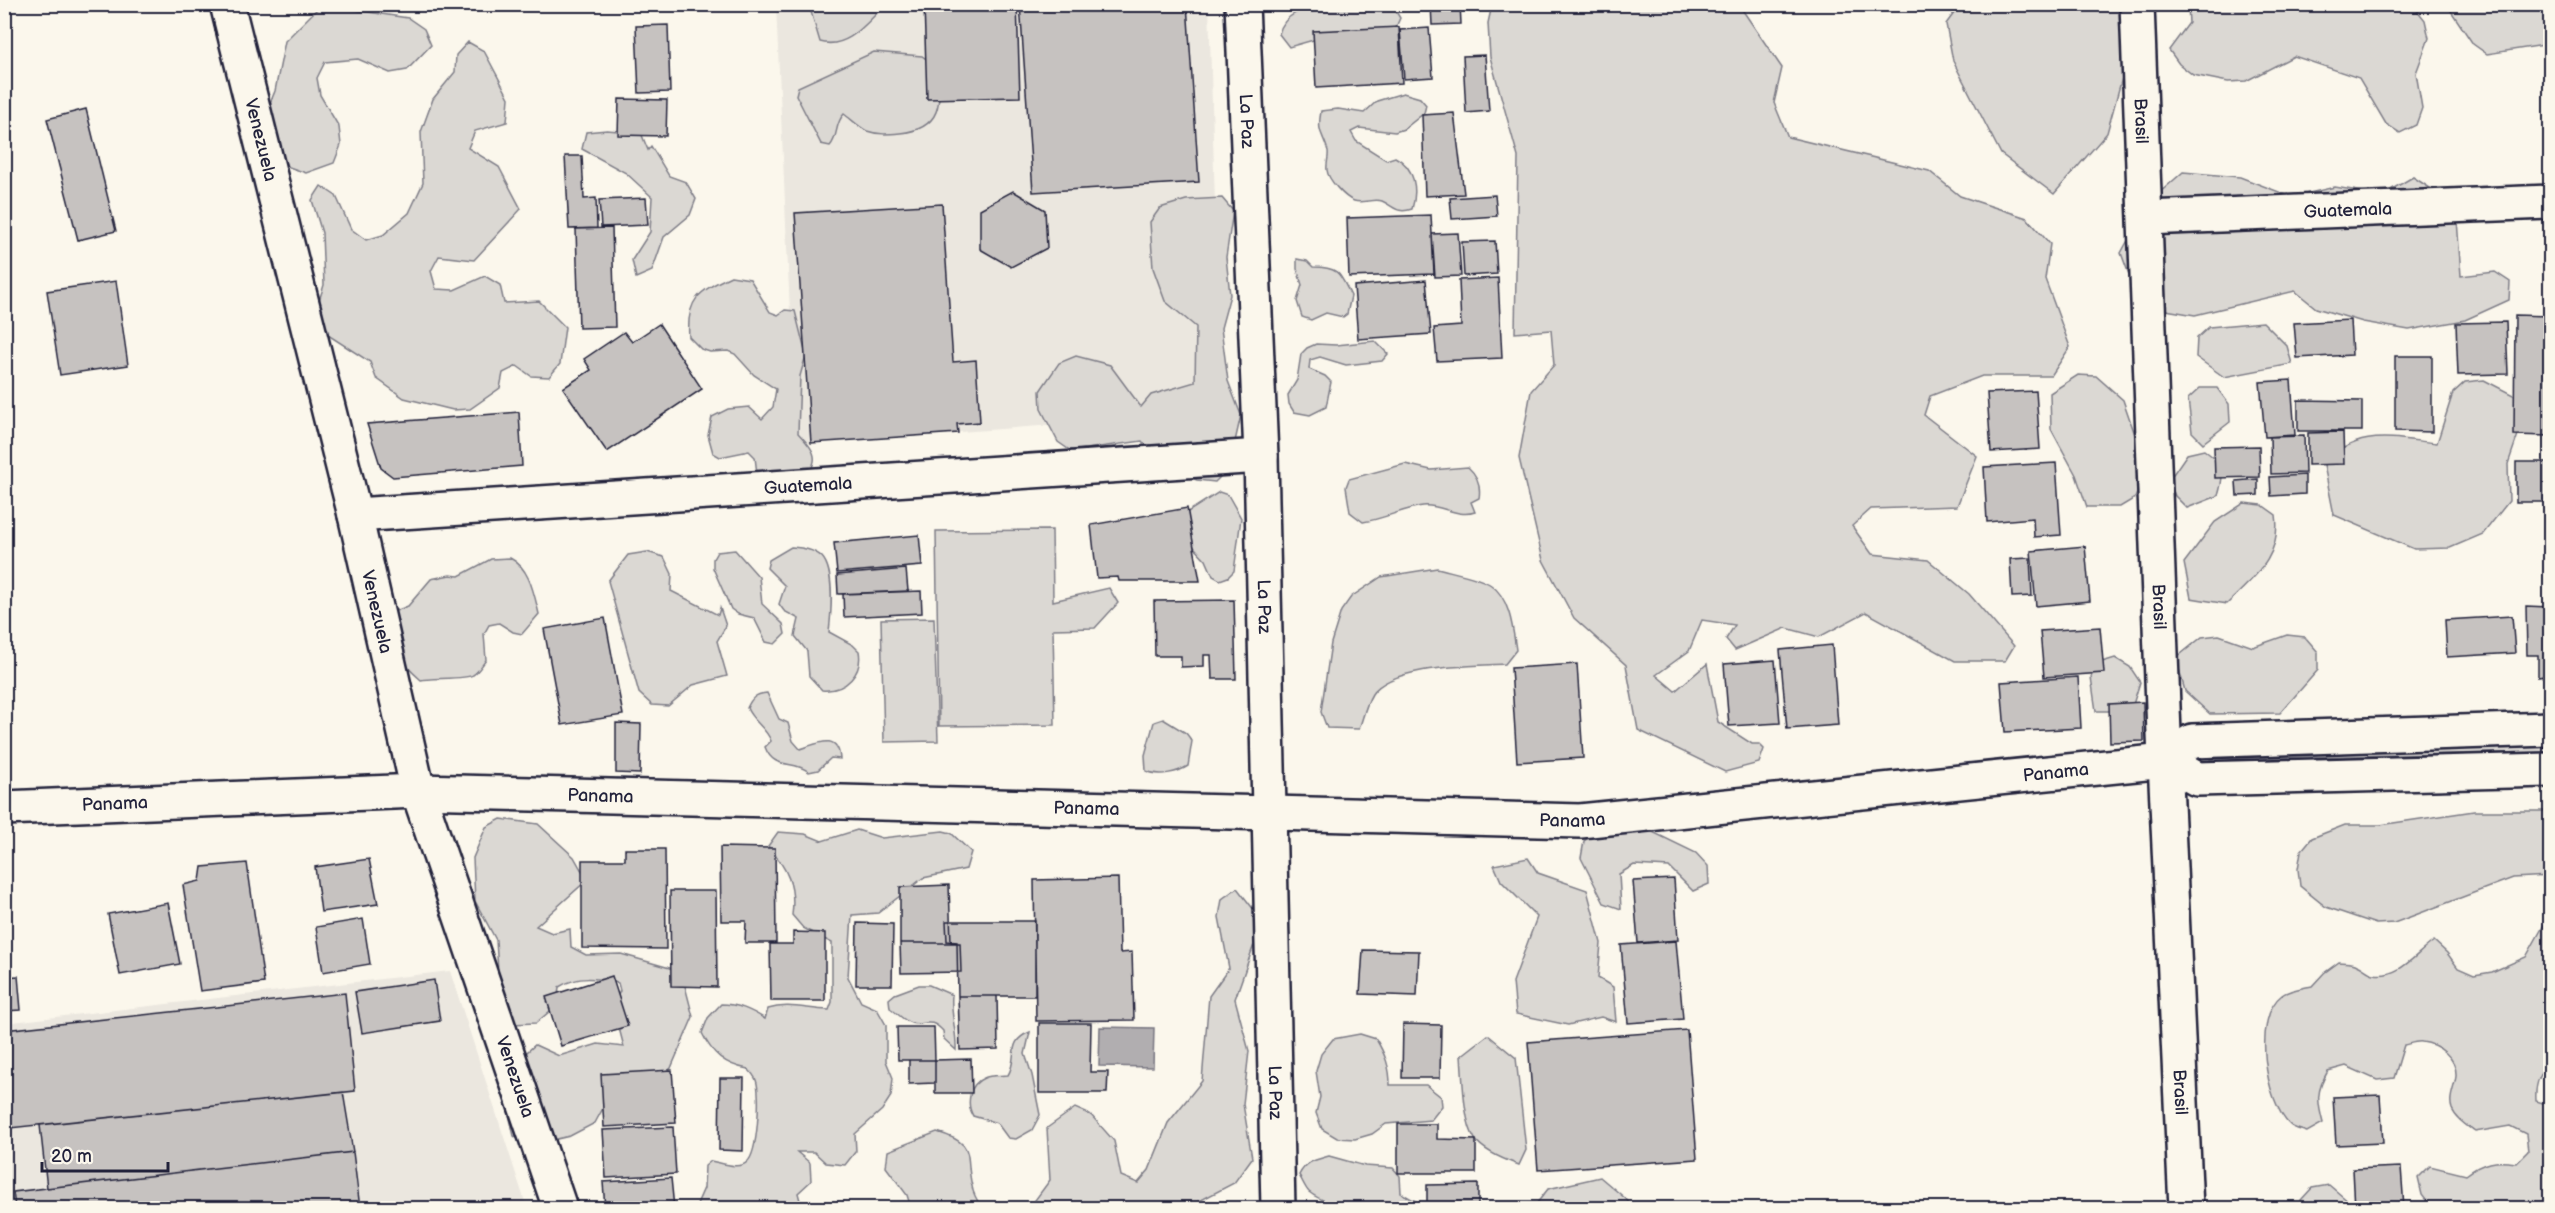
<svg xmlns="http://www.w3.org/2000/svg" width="2555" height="1213" font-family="'Balsamiq Sans',sans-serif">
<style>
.built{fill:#ebe7df}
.green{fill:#dbd8d3;stroke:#7e7d87;stroke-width:1.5}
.water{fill:#b1aeb0;stroke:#787681;stroke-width:1.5}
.building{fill:#c6c2c0;stroke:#22223b;stroke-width:1.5}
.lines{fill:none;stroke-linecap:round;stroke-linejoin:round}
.street-casing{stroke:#22223b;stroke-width:38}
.street{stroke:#fbf7ec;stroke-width:33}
.labels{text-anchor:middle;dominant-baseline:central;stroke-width:5;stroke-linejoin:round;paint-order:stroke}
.street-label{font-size:18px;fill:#22223b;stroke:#fbf7ec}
</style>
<rect width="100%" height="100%" fill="#fbf7ec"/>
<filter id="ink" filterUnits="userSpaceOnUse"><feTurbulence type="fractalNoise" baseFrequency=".0167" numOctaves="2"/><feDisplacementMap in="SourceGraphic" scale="12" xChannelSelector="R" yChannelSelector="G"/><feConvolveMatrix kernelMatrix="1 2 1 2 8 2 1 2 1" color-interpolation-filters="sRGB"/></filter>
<g filter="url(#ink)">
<path class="built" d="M776,5H1209L1221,402L1204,414L796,444Z
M450,971L527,1208H5L4,1023Z"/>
<path class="green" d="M321,5L408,18L424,29L431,45L407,70L390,73L358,59L325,62L317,78L320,95L339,127L341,145L334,163L306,173L289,167L266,140L262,123L275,91L285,41Z
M809,5H885C867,22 848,50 820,42Z
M1322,5H1392L1400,18L1396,27L1366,37L1331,35L1289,47L1279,34C1284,13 1303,9 1322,5Z
M1492,5H1739L1782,68L1774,103L1788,137L1929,171L1960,196L2027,218L2050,244L2045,279L2070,347L2051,376H1982L1930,396L1924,415L1977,456L1957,506L1871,509L1852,526L1872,554L1928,560L1969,594L2014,646L2005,661H1955L1866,612L1819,637L1786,628L1735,650L1726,639L1735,625L1702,620L1689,651L1656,675L1675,691L1707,664L1718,722L1752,744H1759L1764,749L1759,763L1725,772L1638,730L1626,665L1574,618L1543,560L1519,458L1531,391L1554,365L1551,330L1515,333L1518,157L1490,57L1488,23Z
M1960,5H2127L2135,30L2107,133L2054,194L2001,154L1953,61L1946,24Z
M2188,5H2413L2425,20L2429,38L2416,73L2422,108L2416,125L2400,133L2386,124L2359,78L2294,56L2246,81L2228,82L2193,75L2179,64L2169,50L2189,23Z
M2447,5H2550V44L2487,54L2473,44Z
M468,42L484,51L509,98L507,122L475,131L468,148L499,167L521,209L474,260L439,256L431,271L436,289L454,290L485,276L500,285L504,303L539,301L565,327L560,364L549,377L531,376L517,366L503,373L500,388L470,409L453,410L404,398L376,378L370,362L328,335L319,301L324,285L322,233L312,200L321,186L336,196L351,229L366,240L383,235L409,213L423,183L421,132L433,99L455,72L456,55Z
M874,52L922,56L937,67C942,102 942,129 900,133C889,134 878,135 867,131C859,127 851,119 844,114C834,124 839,136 830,146L821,144L796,95L798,87Z
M1403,93L1420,98L1426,105L1424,113L1404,129L1395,132L1359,128L1351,132L1356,141L1386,160L1395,157C1415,167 1418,190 1412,209C1397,214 1395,207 1382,201C1374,198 1363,204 1354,201C1345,198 1328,180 1327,170C1326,164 1329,157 1328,151C1322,131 1317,134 1321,111L1338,109L1364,113L1377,101Z
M607,130L641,133L648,150L651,146L669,176L686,182L696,199L690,215L664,237L652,271L636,278L632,260L650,232L652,197L626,173L582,149L586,132Z
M2183,172L2240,177L2292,197L2335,187L2382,195L2413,177L2456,205L2461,276L2495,272L2510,282L2509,300L2465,320L2409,330L2363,322L2316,308L2295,291L2195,315L2160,309L2134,288L2121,253L2149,202Z
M1222,198L1233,211L1226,257L1230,295L1221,328L1228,381L1241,415L1229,468L1215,482L1197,480L1164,468L1142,441L1071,451L1058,442L1041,409L1040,391L1059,363L1076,356L1110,365L1141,407L1151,395L1195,382L1196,327L1165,301L1153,268L1150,222L1160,208L1186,200Z
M1297,259L1307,261L1313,267C1340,267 1340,274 1351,296L1347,314L1343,317L1326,313L1311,320L1302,317L1297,301L1302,285L1297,269Z
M731,276L750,279L770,312L778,315L785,310L795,311L806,355L800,376L798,433C820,456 819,461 799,485L757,474L755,457L749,451L720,457L713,453L708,435L712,417L728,409L749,407L762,419L773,407L776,389L754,375L735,354L728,351L710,352L701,349L689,337C686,299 699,291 731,276Z
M2263,322L2287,346L2292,364L2224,377L2196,357L2197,338L2209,327Z
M1375,341L1388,354L1382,361L1346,365L1320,357L1310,360L1309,369L1325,376L1331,382L1326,407L1310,415L1294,412L1289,404L1288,395L1297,380L1301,354L1307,348L1316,344L1336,345Z
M2078,375L2096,376L2123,400L2140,449L2139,488L2135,498L2120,507H2087L2076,475L2051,429L2050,393Z
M2484,380L2517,397L2525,414L2508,464L2509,501L2483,534L2450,548L2414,549L2334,515L2324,465C2356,427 2394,439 2437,443L2453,393L2465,382Z
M2200,388H2217L2229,404L2230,422L2203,443L2192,432L2188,399Z
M2204,450C2225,465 2225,472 2218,496L2187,508L2175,496L2169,480L2187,454Z
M1405,464L1431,470L1468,467C1477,475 1481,486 1479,498L1471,502L1475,512C1457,518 1441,504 1423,506C1405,508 1384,519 1363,522L1350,512L1346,487L1349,479Z
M1219,492L1228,495L1241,518L1234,571L1228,577L1220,580L1213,576L1206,560L1194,547L1183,515Z
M2244,503L2262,505L2276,515C2282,557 2254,577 2227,604L2191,598L2184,563L2215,522Z
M1052,530L1053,601L1109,588L1118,603L1095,628L1053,629L1055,725L939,726L936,531Z
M791,547C802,548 814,549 822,557C835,571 831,615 829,632L853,645L859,651C863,673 846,692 822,690L809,676L807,651L795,636L799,619L784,611L779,604L785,586L767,568L769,560Z
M735,550L759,577L762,604L783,624L785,634L775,644L766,642L754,618L738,614L731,609L713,568V559L717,552Z
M647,552L664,557L672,574L671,591L718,615L720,608L726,626L717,641L727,676L693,685L668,706L652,705L639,693L608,581L628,555Z
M510,558C530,568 534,594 539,614L522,634L513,632L499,623L489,625L484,634L486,660C482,665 478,672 473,675C468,679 431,678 421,680C393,656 396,647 393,612L408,606L431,579L450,575L459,576L491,559Z
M1437,568C1451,572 1480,577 1491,585C1510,598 1513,629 1516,650L1505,664C1472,666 1392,665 1372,694C1366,704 1363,718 1359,729L1327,728L1321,712L1331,643L1341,611L1351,597L1381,577Z
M934,618L938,741L884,742L881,619Z
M2219,635L2253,647L2287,635L2305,637L2318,652V670L2280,713L2210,714L2185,691L2176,658L2202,637Z
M2115,658L2130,667L2140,682L2131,711H2096L2091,677L2099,663Z
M767,693L779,719L788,723L793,741L800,749C817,744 838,731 840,759L831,758L818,770L809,772C793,759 774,771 765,747L771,741C766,727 752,721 747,708C752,697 756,694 767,693Z
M1163,719L1186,733L1192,741L1188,766C1177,773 1159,777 1146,771L1145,755L1154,722Z
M2550,741V752L2210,759L2204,754Z
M2474,811H2550V876L2513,878L2394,923L2376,924L2326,907L2300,886L2298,869L2301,851L2312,838L2345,825H2380Z
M501,819L538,824L574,857L587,880L536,926L552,933L570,929L571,947L586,955L621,954L673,969L684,982L693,1017L671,1068L658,1080L615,1086L595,1123L570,1136L527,1146L514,1136L500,1076L535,1045L559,1056L598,1044L624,1047L613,1005L620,991L618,983C597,978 578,975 559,987L557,1005L536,1023L511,1024L500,1002L496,940L475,901L473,858L486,827Z
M1612,821H1630L1696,853L1708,866L1709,884L1693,891L1669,867L1634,865L1619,874L1621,909L1604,903L1581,858L1584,841Z
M857,830L882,838L943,831L951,833L971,852L966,869L923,878L878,913L852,915L848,977L861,1002L877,1009L886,1025V1061L893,1078L891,1096L882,1110L855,1134L856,1151L845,1165L826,1163L814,1152H797L810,1163L811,1181L798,1193L802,1208H700L697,1204L704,1188L705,1166L711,1161C722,1163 739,1170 747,1162C758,1153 761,1093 756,1080C754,1075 751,1072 748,1069C725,1065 712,1054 702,1033L708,1018L721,1004C738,1004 751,1010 765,1019L768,1009C789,1002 808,1010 829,1010L832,1002V943L803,928L792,915C796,886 787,868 768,846L778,832L805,834L822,841Z
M1528,858L1538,873L1587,890L1601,943L1598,978L1613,987L1616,1022L1601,1017L1568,1025L1516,1014L1513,982L1537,917L1501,881L1494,865Z
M1237,888L1258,915V933L1235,999L1249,1051L1243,1104L1252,1158L1234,1183L1186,1208H1024L1033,1203L1050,1180L1047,1128L1075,1108L1091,1115L1114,1141L1121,1176L1138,1183L1149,1170L1168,1123L1202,1081L1209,996L1229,968L1219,917L1222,899Z
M2550,914V1066C2537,1074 2535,1087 2536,1101L2550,1105V1208H2432L2422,1195L2418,1178L2430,1166L2466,1175C2483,1162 2494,1160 2516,1163L2528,1151L2526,1134L2510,1126L2475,1132C2467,1126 2456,1119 2452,1109C2448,1098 2455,1087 2456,1076C2457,1058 2439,1044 2422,1042C2417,1041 2409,1044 2404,1045L2394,1078L2377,1080L2346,1066L2328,1071C2316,1091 2317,1101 2323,1123L2307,1132C2302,1130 2294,1129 2290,1125C2265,1102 2252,1017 2282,995C2291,989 2302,988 2312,986L2324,973L2339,962C2345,963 2352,962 2357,965C2363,967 2368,973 2374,974C2399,979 2416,953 2434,941L2447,953L2458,968L2474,975L2492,972L2526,957Z
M919,985H929L952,995C950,1014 957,1031 956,1050L944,1039L943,1031C929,1016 925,1027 911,1023C904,1021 896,1012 890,1008L889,999L895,994Z
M1030,1032L1025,1054L1032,1075L1040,1115L1032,1130L1016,1139L1008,1138L997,1123L973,1116C966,1104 969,1084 984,1078C990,1075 1001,1076 1008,1075C1019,1057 1005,1042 1030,1032Z
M1360,1034L1376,1039C1385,1054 1390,1067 1390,1085H1426L1441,1097L1442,1106L1431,1120L1386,1124L1372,1134L1355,1139L1337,1138L1322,1129L1316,1113L1320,1097L1316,1071L1321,1054L1333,1039Z
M1488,1035L1516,1058L1526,1150L1519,1165C1505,1160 1484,1152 1475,1139C1463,1121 1463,1078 1461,1056Z
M937,1132C978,1144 964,1154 972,1186C973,1194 978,1202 982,1208H911L907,1195L886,1167L888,1151Z
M1329,1156L1365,1166L1393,1168L1400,1176L1401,1193L1424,1206V1208C1391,1209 1335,1213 1309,1192C1305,1188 1302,1180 1299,1175C1306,1161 1315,1160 1329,1156Z
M1600,1177L1626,1199L1633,1208H1538L1537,1203L1548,1189Z
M2329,1185L2356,1208H2301V1200L2312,1188Z"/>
<path class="water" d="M1100,1027L1154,1028L1153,1067L1099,1066Z"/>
<path class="building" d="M924,4H1017L1020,97L927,99Z
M1020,4H1187L1199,182L1033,192Z
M1431,4H1460L1461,24L1432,25Z
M668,25L670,92L639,93L636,26Z
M1399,27L1402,83L1316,88L1313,31Z
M1429,28L1433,77L1404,79L1400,30Z
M1485,55L1489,111L1466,113L1463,56Z
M619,99L667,100L666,136L618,135Z
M86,109L116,231L78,240L47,119Z
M1454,113L1464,194L1425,196L1422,115Z
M565,156H582L584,199L596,198L597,228L569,229Z
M1013,191L1045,210L1047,248L1011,267L980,249V209Z
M1495,195L1497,216L1452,219L1450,198Z
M646,198L648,225L601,227L599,200Z
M942,204L953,362L976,360L980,422L957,424L958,433L811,443L795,213Z
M1431,215L1434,274L1349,277L1347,218Z
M612,228L615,327L579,328L576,229Z
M1458,233L1461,276L1435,277L1432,234Z
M1495,241L1497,274L1464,276L1462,242Z
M1498,278L1502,358L1437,361L1434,328L1461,326L1459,280Z
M1426,280L1431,334L1358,339L1354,286Z
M116,281L128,365L60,375L47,291Z
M2515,315L2550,316V436L2514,435Z
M2350,320L2352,355L2297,358L2294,323Z
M2506,322L2508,374L2458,375L2456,323Z
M659,324L702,389L607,452L563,388L591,370L584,359L624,332L632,342Z
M2395,356H2432V432L2395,431Z
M2291,380L2295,435L2265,437L2260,382Z
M2036,391L2040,449L1991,452L1987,393Z
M2298,400L2362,401V431H2298Z
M519,412L522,466L393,477L381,468L367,424Z
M2343,432L2344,464L2308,465V433Z
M2304,436L2305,473L2271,474L2270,437Z
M2259,446L2260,477L2215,478L2214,447Z
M2516,462H2550V502H2516Z
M2056,463L2061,535L2034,537L2033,518L1987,522L1984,467Z
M2305,475V494L2271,496L2270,477Z
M2258,479V495L2237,496L2236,481Z
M1187,508L1200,581H1119L1118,577L1097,578L1091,525Z
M919,535L922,566L837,573L834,543Z
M2085,546L2090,601L2036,606L2031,551Z
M2030,558L2032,596L2012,597L2010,559Z
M906,569L908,591L838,594L837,575Z
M921,591L922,613L844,617L843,594Z
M1234,600L1236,679H1212L1211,655H1204V666L1181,667V656H1155L1154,601Z
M2526,606L2550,607V675L2538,677V655H2527Z
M2512,616L2515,653L2447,657L2445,620Z
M605,618L623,715L562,725L544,629Z
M2100,627L2104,673L2044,677L2040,631Z
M1832,645L1838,725L1787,729L1780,650Z
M1775,660L1780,723L1729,726L1724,664Z
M1577,664L1583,758L1517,762L1511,668Z
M2078,677L2081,728L2005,732L2001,682Z
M2143,702L2144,741L2110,742L2109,704Z
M616,723L641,724L640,774L616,773Z
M720,847L775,848L776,943H745L746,921H721Z
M625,849H665L666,949L582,948V860H625Z
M369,859L378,904L321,912L315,867Z
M247,863L264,983L200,991L183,885L200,881L202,867Z
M4,874L11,921L4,922Z
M1118,878L1120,953L1132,952L1134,1020L1036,1021L1034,880Z
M1674,879L1678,940L1638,943L1633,881Z
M949,885L951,943H900V887Z
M670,891H716L717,987L671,986Z
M168,903L180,964L120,975L108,914Z
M363,919L370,964L323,972L316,927Z
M946,921H1035V996H958L957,942L947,941Z
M857,923L893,924L892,985H856Z
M4,932H7L10,966H4Z
M793,932L825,933V1001H771L770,944H793Z
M1676,941L1683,1019L1628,1023L1621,945Z
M900,943H960L961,972L901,973Z
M1363,950L1419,951L1417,996L1360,994Z
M18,976L21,1010L4,1011V977Z
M612,976L628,1026L561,1046L546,997Z
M434,980L440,1021L362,1033L355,992Z
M345,993L355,1091L10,1128L4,1081V1030Z
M958,996H997L998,1049L960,1050Z
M1039,1023H1091L1090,1072H1108L1107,1093H1039Z
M1403,1024L1441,1025L1440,1078H1402Z
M897,1027H934L935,1060H898Z
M1687,1030L1697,1159L1538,1170L1528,1042Z
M971,1059L972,1093H935V1060Z
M909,1060H935V1083L909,1084Z
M672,1070L676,1123L604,1127L601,1074Z
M720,1078H744L743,1151L719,1150Z
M343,1092L353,1152L47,1188L40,1125Z
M2380,1095L2383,1143L2336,1145L2333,1097Z
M1398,1124H1437V1139L1476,1140V1173H1398Z
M673,1127L676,1174L606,1178L603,1130Z
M353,1152L360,1208H15L13,1192Z
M2401,1167L2404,1208H2355L2353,1169Z
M671,1178L674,1208H605L603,1182Z
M1478,1184V1208H1427V1185Z"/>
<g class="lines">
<defs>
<g id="street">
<path id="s1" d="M227,4L355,515L418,791L560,1208"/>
<path id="s2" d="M1242,4L1261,456L1278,1208"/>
<path id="s3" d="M2137,4L2165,761L2186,1208"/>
<path id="s4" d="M2146,218L2550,202"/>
<path id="s5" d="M355,515L1261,456"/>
<path d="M2165,761L2197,779L2550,770"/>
<path id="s6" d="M4,808L418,791L1580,821L2165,761L2192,741L2550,729"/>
</g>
</defs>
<use href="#street" class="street-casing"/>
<use href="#street" class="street"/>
</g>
</g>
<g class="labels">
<g class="street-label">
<text stroke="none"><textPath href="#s2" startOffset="117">La Paz</textPath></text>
<text stroke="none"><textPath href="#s3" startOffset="117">Brasil</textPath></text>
<text stroke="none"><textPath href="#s1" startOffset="140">Venezuela</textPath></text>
<text stroke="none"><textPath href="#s4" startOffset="202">Guatemala</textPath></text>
<text stroke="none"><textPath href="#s5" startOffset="454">Guatemala</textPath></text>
<text stroke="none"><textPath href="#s2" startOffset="603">La Paz</textPath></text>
<text stroke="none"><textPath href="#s3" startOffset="603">Brasil</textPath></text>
<text stroke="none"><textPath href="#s1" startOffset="626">Venezuela</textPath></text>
<text stroke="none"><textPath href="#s6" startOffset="2055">Panama</textPath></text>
<text stroke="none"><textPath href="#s6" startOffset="597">Panama</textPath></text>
<text stroke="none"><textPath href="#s6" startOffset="111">Panama</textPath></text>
<text stroke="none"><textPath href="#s6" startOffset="1083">Panama</textPath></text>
<text stroke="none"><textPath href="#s6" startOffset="1569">Panama</textPath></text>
<text stroke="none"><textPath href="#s1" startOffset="1112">Venezuela</textPath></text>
<text stroke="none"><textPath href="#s2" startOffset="1089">La Paz</textPath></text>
<text stroke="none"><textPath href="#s3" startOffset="1089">Brasil</textPath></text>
</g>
</g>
<rect width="2555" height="1213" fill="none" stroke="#fbf7ec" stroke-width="24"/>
<rect x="12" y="12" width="2531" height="1189" fill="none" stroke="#22223b" stroke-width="2" filter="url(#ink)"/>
<path d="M42 1162v9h126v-9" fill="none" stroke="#22223b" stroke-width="3"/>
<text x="51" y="1162" font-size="18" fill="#22223b" stroke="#fbf7ec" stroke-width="4.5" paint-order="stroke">20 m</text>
</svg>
